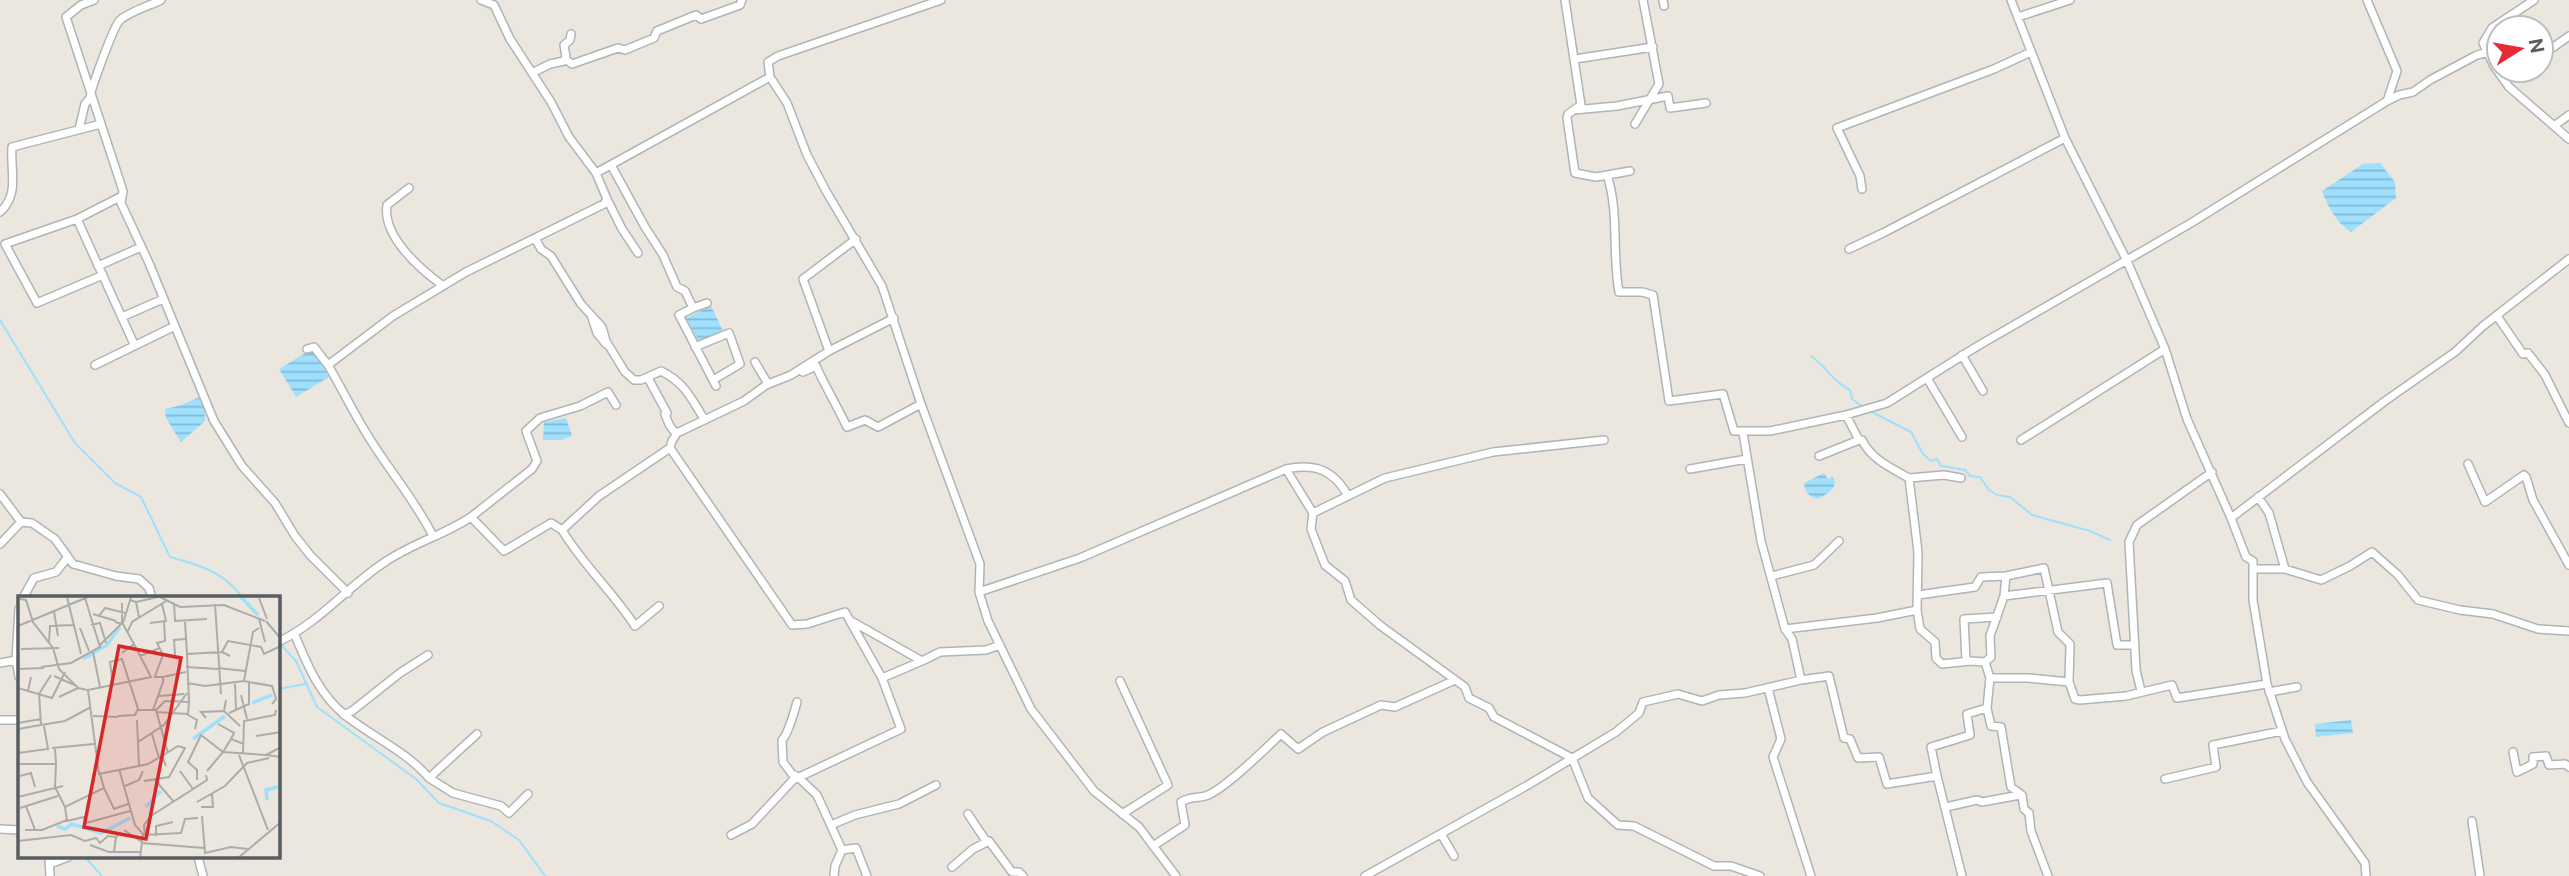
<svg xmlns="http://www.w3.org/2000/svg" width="2569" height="876" font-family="'Public Sans',sans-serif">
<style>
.water{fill:url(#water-rules)}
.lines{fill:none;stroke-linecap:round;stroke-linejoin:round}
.stream{stroke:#9ee0fd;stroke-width:2}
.street-casing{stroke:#b0b4b7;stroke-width:10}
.street{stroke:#fff;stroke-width:7}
.inset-river{fill:none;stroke:#9ee0fd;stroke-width:3.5}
.inset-road{fill:none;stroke:#acaca8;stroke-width:2}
.view{fill:#d62828;fill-opacity:0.15;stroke:#d62828;stroke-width:3.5}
.inset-edge{fill:none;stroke:#585d60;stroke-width:3.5}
</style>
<defs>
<pattern id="water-rules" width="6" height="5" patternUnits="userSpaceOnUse" patternTransform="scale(1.75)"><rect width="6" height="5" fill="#9ee0fd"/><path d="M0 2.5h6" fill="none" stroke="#84b9d0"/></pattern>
</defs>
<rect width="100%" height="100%" fill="#ebe7df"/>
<path class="water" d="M2380,163L2395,182L2396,198L2351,232C2336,222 2328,207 2322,191L2363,164Z
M711,306L724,333L699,341L686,318Z
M310,350L315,352L329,377L296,397L279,369Z
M199,397L205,412V421L181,442L166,418L165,409L182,405Z
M566,418L572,436L562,440H543L544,422Z
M1824,473L1828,479L1833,477C1839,489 1826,495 1817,499C1808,496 1805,492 1804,483Z
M2351,720L2353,733L2316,737L2315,724Z"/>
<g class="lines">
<path class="stream" d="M0,320L75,443L115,483L141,497L170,557C200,565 224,572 243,598
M1811,356C1826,366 1833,382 1850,390L1852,399L1863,407
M1870,411L1911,432L1923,454L1931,461L1937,459L1941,466L1965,470L1970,476L1980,477L1989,490L1997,495L2010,497L2032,515L2090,531L2110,540
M281,645L296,661L317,707L416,779L439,803L491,821L519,840L545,876
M278,689L305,684
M85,857L102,876"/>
<defs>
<path id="street" d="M94,0L81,5L66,17L123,191L121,203L149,263L214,421L242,466L275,503L295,536L310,555L348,593
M481,0L494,5L510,39L551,102L569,137L596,173L770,77
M941,0L778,56L768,62L770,77L787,103L807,155L826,191L882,286L921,404L980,564L979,592L988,621L1031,709L1094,791L1139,827L1176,876
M1565,0L1581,105L1568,114L1567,118L1575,173L1596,177L1630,171
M1663,0L1664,6
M2011,0L2065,138L2127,261L2165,349L2187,419L2231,518L2385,401L2455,352L2483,326L2569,259
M2534,0L2492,28L2483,43L2494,66L2509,87L2569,139
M2018,17L2070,0
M2541,56L2569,36
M565,59L572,64L618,48L625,50L654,38L657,31L696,15L701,19L740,5L742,0
M1575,59L1653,47
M532,73L550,64L564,61L566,57L564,45L570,40L571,34
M2505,81L2521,70
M2387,101L2399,95L2413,92L2430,80L2477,55L2489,52
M1574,110L1617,106L1668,96L1670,108L1706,103
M1635,124L1659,84L1643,0
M2554,126L2569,115
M79,129L85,104L90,98C90,91 114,25 120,20C131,11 149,6 161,0
M611,165L645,227L663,255L677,287L685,291L693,308L707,303
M1609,176L1608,178C1619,214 1612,255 1619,292H1642L1653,295L1669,401L1723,394L1734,431H1770L1846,415L1887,403L1976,347L2191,223L2387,101L2397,71L2367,0
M409,188L387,205C382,236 420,269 442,285
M1862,189L1860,176L1837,128L1994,69L2031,52
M607,199L622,229L638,253
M0,212C20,194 10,171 12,147L101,124
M77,219L134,344
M535,238L541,249L551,256L581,304L602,327L606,341L625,372L634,380H641L661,371C685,383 691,398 704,419
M1849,249L1883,233L2065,138
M98,266L141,247
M103,275L37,303L5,244L77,219L122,196
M693,308L679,315L716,386
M591,315L597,333L606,344
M2497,316L2523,354L2528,353L2545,375L2569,423
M122,317L163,299
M695,347L729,333L740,364L713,380
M307,349L314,347L328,365
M829,351L803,279L856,239
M1962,355L1983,391
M755,362L768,384
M95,365L175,326
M803,372L816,366C826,388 837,406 847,427L865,420L878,427L921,404
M648,378L667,413L665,414C668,422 670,429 677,433
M1927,378L1962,437
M1859,440H1862C1871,459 1891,468 1909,478L1918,552L1917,610
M2021,440L2165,349
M670,448L792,625L807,624L845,612L882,678L922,661
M1819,456L1859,440L1846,415
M2468,464L2485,502L2524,475L2526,477L2533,500L2569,565
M1286,469L1313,513L1385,478L1493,452L1604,440
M1690,469L1747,459
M1909,478L1944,475L1961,478
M0,494L21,522
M2258,497L2269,513L2285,569
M1313,513L1311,529L1325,565L1345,581L1351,600L1381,626L1465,687L1469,698L1489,708L1494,717L1572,758L1588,798L1618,825L1634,826L1714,866H1731L1760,876
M471,517L532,469L537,461L526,431L540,418L580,406L608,392L616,405
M562,530C583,565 613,592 635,626L659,606
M433,536C414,498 386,467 365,431C352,410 341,387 328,365L393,316L466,272L604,204L607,199L596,173
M0,544L21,522L32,523L55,539L73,564L116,576L139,579L149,588L152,598
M2254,569H2285L2321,580L2350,566L2372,552L2398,575L2418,600L2460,610L2493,614L2538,629L2569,631
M1772,576L1814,565L1839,541
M979,592L1080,558L1286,469C1315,463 1334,470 1348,496
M1918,595L1975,587L1981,577L2006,576
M2004,596L2107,583L2117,645H2135
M23,598L34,578L56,572L67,558
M19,609L16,660L19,677
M853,622L922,661L940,652L986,650L1000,645
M1785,629L1877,618L1917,610L1920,629L1935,642L1936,658L1942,664L1970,661L1985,662L1990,678H2028L2069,682L2075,699L2080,700L2126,696L2172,685L2177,698L2267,684L2253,600V561L2246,557L2231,518
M294,633C307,664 319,695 346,716C373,737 407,752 429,778L477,734
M278,642C319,623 348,586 385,562C413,543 444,535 471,517L504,551L551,523L562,530L599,496L670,448L672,441L677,433L744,401L766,385L791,375L829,351L894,318
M1966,661L1964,619L1997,617
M1985,662L1991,657L1990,636L2004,596L2006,576L2044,568L2058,632L2070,644L2069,682
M0,663L16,660
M1990,678L1987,708L1991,726L2001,727L2011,787L2022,795L2024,809L2029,813L2031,831L2048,876
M1801,680L1829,676L1844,738L1850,739L1858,758L1879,757L1887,784L1937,776L1962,876
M1120,681L1168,785L1122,814
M2267,684L2285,739L2307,782L2365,863L2366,876
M1768,688L1781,739L1773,757L1811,876
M2141,691L2136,670L2129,542L2137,525L2212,472
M2269,692L2297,687
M797,702C794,712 789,733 782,740L783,762L792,774L798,777L817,795L842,850L856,848L867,876
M344,715L352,711L400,673L428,655
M0,720H19
M2513,752L2517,772L2533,764V757L2546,756L2549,765L2565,764L2569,767
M1937,776L1931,747L1970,735L1967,714L1987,708
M429,778L453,793L501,806L509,813L528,794
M2165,779L2216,767L2213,745L2282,731
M1946,807L1977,800L1982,802L2020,795
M968,814L986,841
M2472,821L2480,876
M831,825L855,815L899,804L936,785
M0,829L19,830
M1441,834L1454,856
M731,835L752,824L793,780L901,729L882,678
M1153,846L1185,825L1181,802C1190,796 1199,799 1208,795C1227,787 1264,750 1281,734L1298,749L1323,732L1381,705L1395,707L1455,680
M49,857L50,876
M198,857L203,876
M50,864L68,857
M952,867L973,849L989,841L1012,872H1019L1023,876
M834,876L835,866L842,850
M1365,876L1528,785L1616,732L1639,713L1643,702L1678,694L1702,701L1719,695L1745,693L1801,680L1792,639L1785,629L1761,541L1743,433"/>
</defs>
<use href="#street" class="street-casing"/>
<use href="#street" class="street"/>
</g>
<g transform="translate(18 596)">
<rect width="262" height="262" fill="#ebe7df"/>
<path class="inset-river" d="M223,1L240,19M65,63L89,49L102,31M234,107L254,99M175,143L207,120M249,204L248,194L263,190M128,211L143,195M39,230L47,233L54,228L83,237L112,222"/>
<path class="inset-road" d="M49,1L63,58M142,1L162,11L206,9L247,25M241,2L249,23M2,3L8,4L15,26L35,52L41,73L60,92L70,94L81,178L130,168L144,160L148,170M112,4L118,6L121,21M118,6L140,1M156,7L157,25L189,23M197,8L203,98M36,16L40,40M75,18L98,25M81,20L87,12L107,17M241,23L247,46M248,25L263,43M97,26L105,28L116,48L104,57M167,26L169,58M105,27L113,1M132,27L148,25L144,8M73,29L82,27L88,47M0,30L70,1M62,32L71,55M110,35L114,26L150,4M31,47L32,30L56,29M82,49L104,27V7M3,53L41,52M75,56L82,91M204,56L210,45L243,51L246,58L263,50M157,59L156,44L167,43M122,60L142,52M23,71L53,67L82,51L67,2M168,71L200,73M200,72L227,75M0,73L26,72M36,80L59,90M137,80L145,59L139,47L147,45L146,25M145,81L168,76M231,86L254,90L258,103L254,108M169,87L187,90L226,85M217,88L218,113M95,89L92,66L104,63L120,113L117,119L100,120M0,92L10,95L13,81M70,94L133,81L116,48M10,95L34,102L47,76M21,98L33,79M223,99L229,123M141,100L166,98M41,101L60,92M208,104L206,115L222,130M171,106L169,58L204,56L212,60M120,114H138L150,157M135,114L145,86V81H136M138,114L147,105L171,106L170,119L179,124L177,133M138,116L170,118M211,117L231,108V86L226,85L227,79L235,36L241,32M75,120L100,121M188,122L183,116L207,115M119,124L121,170M0,127L23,123M200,128L216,137L213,143M23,129L47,125L73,111M0,133L23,129L21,97M134,138L141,162M238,140L263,136M120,146L146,129L169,97M263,151L248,159L263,161M34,152L76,148M0,157L30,153L26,130M225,157L226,125L257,119L258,114M221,159L250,234M38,167L37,191L47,211L86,192L82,178M0,168H38L37,152M101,173L117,229L125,238L122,262M162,175L175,193M189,175L205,156L248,159M2,180L13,177L17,191M137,184L156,206M179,184V174L170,166L183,139L205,156L213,143L226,148M126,185L151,181L167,152L160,150L144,160M107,190L121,184L125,175M86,192L96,213L110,208M0,201L45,190M179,206L207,190L229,167L251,162M8,210L17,234M47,211L49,225L66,221L68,227L112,215M183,211H195L194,198M2,212L40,200M184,220L187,257L213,251L230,253M7,234H24L49,224M106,234L124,246M125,239L163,237L167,223L180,222M127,239L126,229L133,220L189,184L188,179M138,240V230L155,226M0,245L53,239L67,245L78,242L82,247L90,240L98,241M124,247L186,252M72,249L91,256H122M96,256L98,241L103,237M220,262L263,226"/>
<path class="view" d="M101,50L163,62L128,243L66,231Z"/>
<rect width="262" height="262" class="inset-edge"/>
</g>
<g transform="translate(2520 49) rotate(79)"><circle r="33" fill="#ffffff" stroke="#bcbebf" stroke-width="2"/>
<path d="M0-5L12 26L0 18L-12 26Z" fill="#e52c36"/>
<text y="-10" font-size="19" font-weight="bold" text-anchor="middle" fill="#585d60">N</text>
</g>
</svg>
